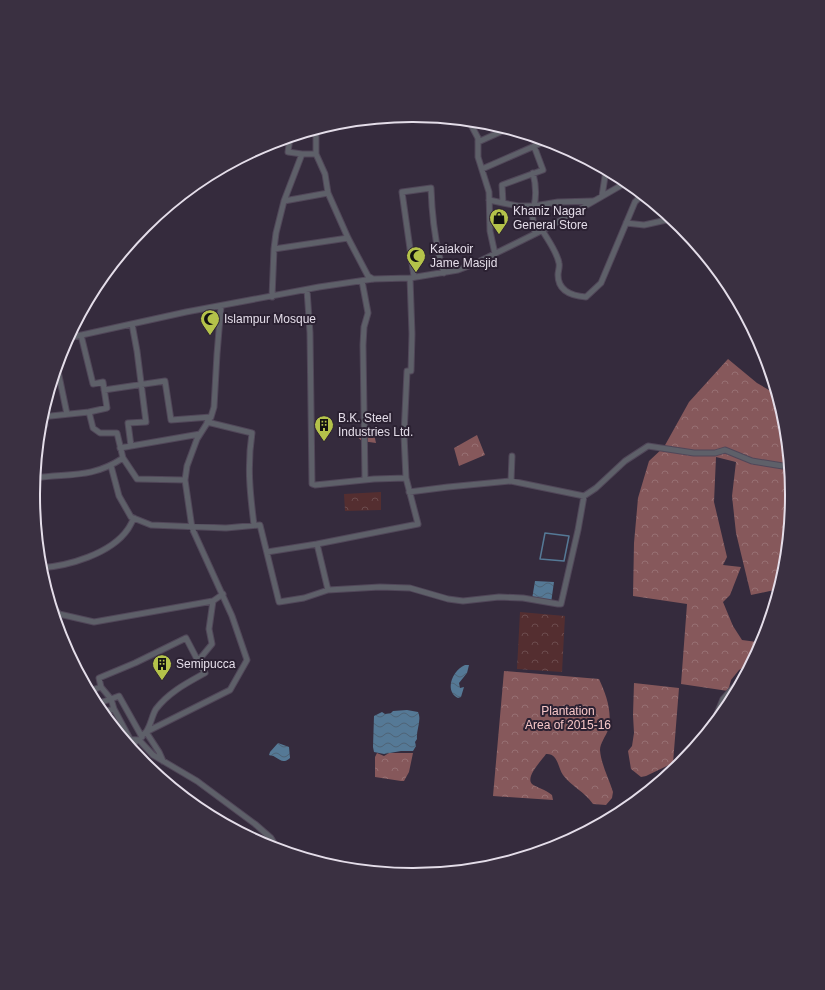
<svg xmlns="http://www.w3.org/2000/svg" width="825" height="990" font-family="Arial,sans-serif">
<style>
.forest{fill:url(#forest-crowns)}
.park{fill:url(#park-crowns)}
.water{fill:url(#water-waves)}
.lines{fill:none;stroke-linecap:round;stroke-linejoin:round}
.stream{stroke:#557996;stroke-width:1.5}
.minor-casing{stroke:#514759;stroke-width:7}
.minor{stroke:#5e6069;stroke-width:5}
.labels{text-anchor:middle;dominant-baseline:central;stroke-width:4;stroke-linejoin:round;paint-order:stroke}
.poi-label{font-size:12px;fill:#e4dde9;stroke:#2b2132;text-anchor:start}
.park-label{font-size:12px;fill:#f7c7c8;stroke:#2b2132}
.rim{fill:none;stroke:#e4dde9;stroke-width:2}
</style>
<defs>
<pattern id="forest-crowns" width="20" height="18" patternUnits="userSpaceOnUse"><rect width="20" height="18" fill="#86585b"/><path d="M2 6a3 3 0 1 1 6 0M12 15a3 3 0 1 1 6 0" fill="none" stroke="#977073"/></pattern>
<pattern id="park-crowns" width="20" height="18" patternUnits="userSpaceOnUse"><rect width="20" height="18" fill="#542e30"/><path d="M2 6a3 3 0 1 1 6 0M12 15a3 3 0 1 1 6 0" fill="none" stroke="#6c4c4e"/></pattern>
<pattern id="water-waves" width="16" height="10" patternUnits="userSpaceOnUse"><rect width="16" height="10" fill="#557996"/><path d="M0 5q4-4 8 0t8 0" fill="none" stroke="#4e6376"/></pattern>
</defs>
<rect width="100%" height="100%" fill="#352b3d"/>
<path class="forest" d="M728,359L757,383L774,393L776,392L785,421L792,495L785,569L779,589L751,595L736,533L732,496L736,462L716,457L714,502L727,557L723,565L741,567L730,595L723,602L733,626L742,640L757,642L760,647L752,662L739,670L731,680L728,691L681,684L687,604L633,596L634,543L638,498L649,461L664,447L689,402Z
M345,430L380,431L382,433L374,434L376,443L362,441L356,436L344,435Z
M477,435L485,455L459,466L454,448Z
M504,671L599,679C606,694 613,713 608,730C606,736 600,743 600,750C601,764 609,779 613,792L612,798L606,805L593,804C584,791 572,787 563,775C558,768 558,753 546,754C542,760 525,777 532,784C536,787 546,790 552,795L553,800L493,796Z
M634,683L679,688L673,763L646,776L641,777L631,769L628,751L632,746L634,733L633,715Z
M377,753L384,756L389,753H413L409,772L404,781H401L375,777V757Z"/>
<path class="park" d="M381,492V510L345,511L344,494Z
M520,612L565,616L562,672L517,669Z"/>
<path class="water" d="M535,581L554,582L551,603L532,599Z
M465,665H469L467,673L459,683L460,688L464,687L461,697L458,698C443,690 454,669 465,665Z
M407,710L418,712C422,720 416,730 417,739L415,742L416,746L413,751H401L384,754L374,752L373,747L374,716L382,712L385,714L391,713L393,711Z
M278,743L289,747L290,758C283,764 281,760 275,757C273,755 271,756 269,755L270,752Z"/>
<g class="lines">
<path class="stream" d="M545,533L569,536L564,561L540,559Z"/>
<defs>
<path id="minor" d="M469,121L478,138V157L489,192L490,231L495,254
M316,130V154L325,174L328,193L348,238L368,276L373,279
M290,138L288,152L302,154
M478,142L507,129
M482,169L546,141
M533,173C536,185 537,194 534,206
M602,196L606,170
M489,200L503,203L502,185L543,170L534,146
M284,201L302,154H316
M503,203L518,206H534L558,202L593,201
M531,206L535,233
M626,223L644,225L671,219
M542,230C548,240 557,252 559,263C560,267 558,271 558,275C558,292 573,296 586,297L601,283L635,202L642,195
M274,249L276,233L284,201L328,193
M414,277L402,192L431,188C432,217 435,245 444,273
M362,281L368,313L364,327L363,345L365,480
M307,290L310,333L312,484L315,485L374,479L406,478L404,435L407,371H411L412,334L410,278
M272,297L274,249L348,238
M68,338L186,312L319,287L373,279L410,278L458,270L474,264L549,227L627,182
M57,366L67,414
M104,390L165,381L171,420L211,417
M89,412L93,428L100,433H117L123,458L137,479L185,480L192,528L232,616L247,660L230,690L146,732C151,725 152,715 156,709C169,692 187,683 205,673L198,661
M41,417L89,412L107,408L103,382L93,384L81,335
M207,422L252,433C247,466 250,493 254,525
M40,425H45L44,417
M131,446L200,434
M120,448L131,446L128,423L146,422L137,351L132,324
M111,466L119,496L131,517L151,525L226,528L260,525L279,602L304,598L328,590L380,587L410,588L448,599L463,601L499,597L523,598L558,604H561L578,530L584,496L596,488L625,461L648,446L694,453H715L725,450L752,461L789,467
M35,478C69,473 91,479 123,458
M185,480L187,466L197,439L211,417L214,407L217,354L221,306
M511,481L584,496
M409,492L448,487L511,481L512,456
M317,544L418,524L406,478
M267,552L317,544L328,590
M40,568C68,566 111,554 128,529C130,526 132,522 134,518
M51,604L59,614L94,622L213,601
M72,658L74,662
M101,687L111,699L119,696L142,737
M89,691L101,687L99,678L135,663L186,638L198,661L212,644L209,629L213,601L223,594
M96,704L111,699L114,709
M102,712L114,709L130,739
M712,726L723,699L743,677
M144,734L146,732L159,752L163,761
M124,739L139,740L153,755L197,781L255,824L271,838L277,848
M130,746L138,740"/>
</defs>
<use href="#minor" class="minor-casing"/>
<use href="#minor" class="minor"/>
</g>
<defs>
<symbol id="shop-pin" viewBox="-11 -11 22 30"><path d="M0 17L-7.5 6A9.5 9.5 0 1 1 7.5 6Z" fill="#b4c24a" stroke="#2b2132"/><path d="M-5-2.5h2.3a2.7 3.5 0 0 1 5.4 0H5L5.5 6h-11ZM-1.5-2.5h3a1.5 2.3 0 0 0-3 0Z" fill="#111"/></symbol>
<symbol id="mosque-pin" viewBox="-11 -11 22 30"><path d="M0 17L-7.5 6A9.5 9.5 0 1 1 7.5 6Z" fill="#b4c24a" stroke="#2b2132"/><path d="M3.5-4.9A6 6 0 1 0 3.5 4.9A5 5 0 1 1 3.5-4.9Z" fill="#111"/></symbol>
<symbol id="building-pin" viewBox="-11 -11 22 30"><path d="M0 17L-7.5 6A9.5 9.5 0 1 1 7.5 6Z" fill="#b4c24a" stroke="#2b2132"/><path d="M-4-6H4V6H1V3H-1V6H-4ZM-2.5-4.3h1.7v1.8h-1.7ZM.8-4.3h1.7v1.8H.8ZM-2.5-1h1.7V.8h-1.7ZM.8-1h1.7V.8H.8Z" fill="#111"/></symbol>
</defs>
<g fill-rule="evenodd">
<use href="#shop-pin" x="488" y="207" width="22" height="30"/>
<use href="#mosque-pin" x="405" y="245" width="22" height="30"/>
<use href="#mosque-pin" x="199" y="308" width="22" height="30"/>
<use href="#building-pin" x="313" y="414" width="22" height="30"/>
<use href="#building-pin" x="151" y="653" width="22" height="30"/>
</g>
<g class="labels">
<g class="poi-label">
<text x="513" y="211">Khaniz Nagar<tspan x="513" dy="14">General Store</tspan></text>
<text x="430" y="249">Kaiakoir<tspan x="430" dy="14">Jame Masjid</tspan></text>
<text x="224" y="319">Islampur Mosque</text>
<text x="338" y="418">B.K. Steel<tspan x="338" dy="14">Industries Ltd.</tspan></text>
<text x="176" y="664">Semipucca</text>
</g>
<g class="park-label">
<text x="568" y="711">Plantation<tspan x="568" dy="14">Area of 2015-16</tspan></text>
</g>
</g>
<path d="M0 0H825V990H0ZM412 122H413A372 372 0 0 1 785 494V496A372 372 0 0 1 413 868H412A372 372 0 0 1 40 496V494A372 372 0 0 1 412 122Z" fill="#3a3041" fill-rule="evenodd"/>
<path class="rim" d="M412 122H413A372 372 0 0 1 785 494V496A372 372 0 0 1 413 868H412A372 372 0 0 1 40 496V494A372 372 0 0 1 412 122Z"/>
</svg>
